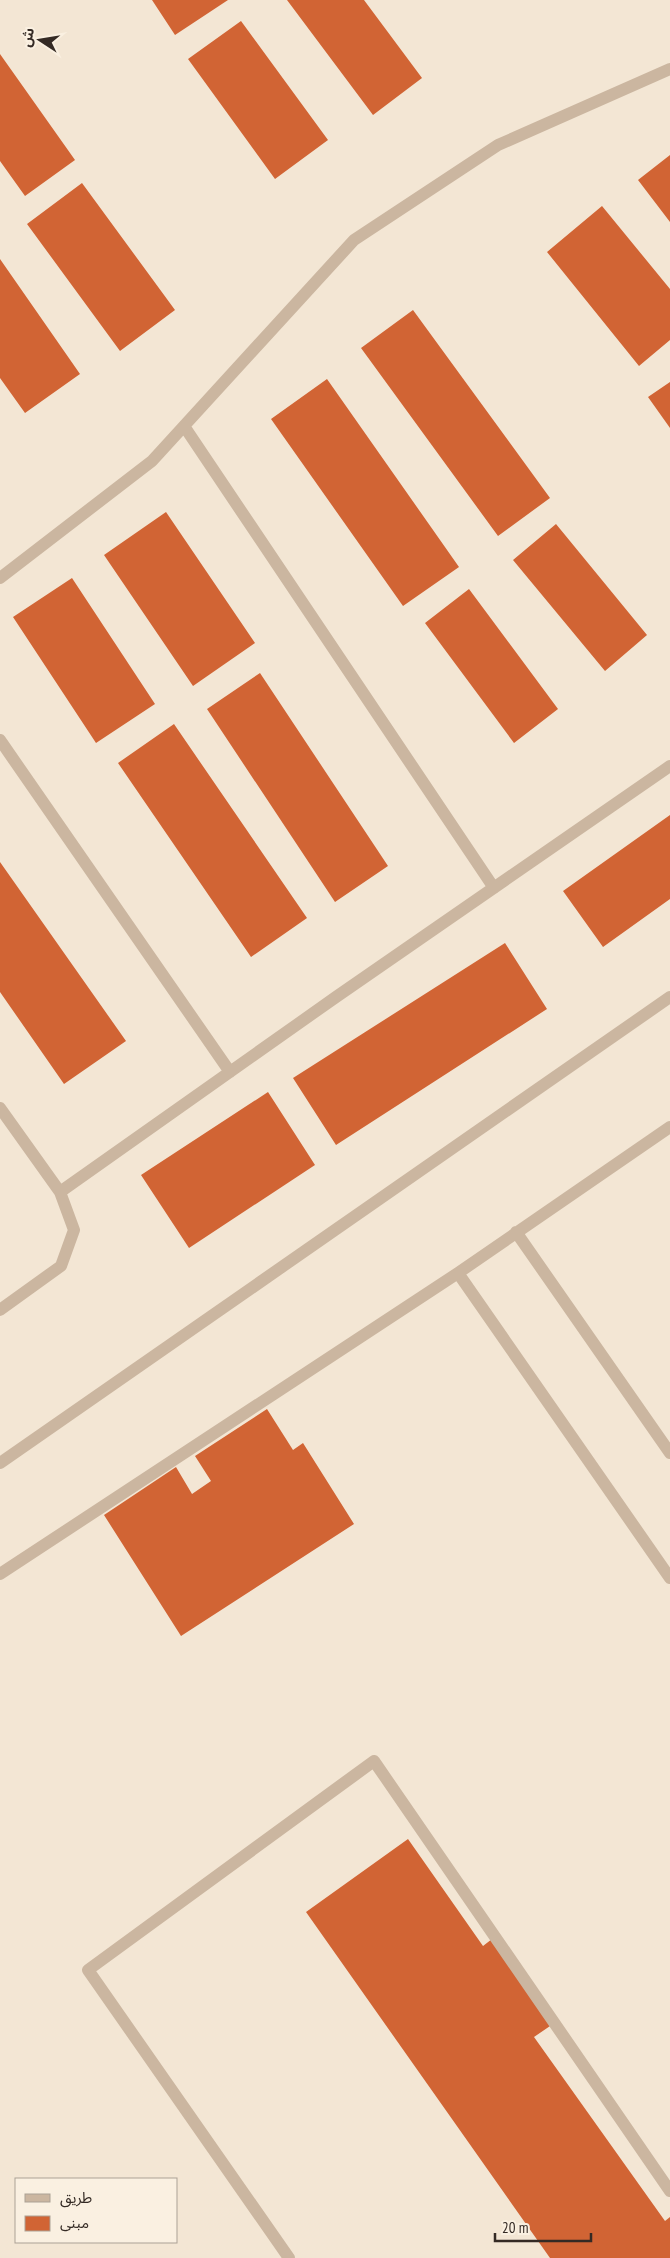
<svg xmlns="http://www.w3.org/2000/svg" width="670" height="2258" font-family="'PT Sans Narrow','Noto Sans Arabic',sans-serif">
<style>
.building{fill:#d16434}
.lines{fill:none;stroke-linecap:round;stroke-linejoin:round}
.minor{stroke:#cbb6a0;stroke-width:12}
</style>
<rect width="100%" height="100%" fill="#f3e6d4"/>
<path class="building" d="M152,0H228L175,35Z
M287,0H364L422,78L373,115Z
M241,21L328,140L275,179L188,59Z
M0,54L75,160L25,196L0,161Z
M670,155V222L638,180Z
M82,183L175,310L120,351L27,224Z
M602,206L670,289V340L639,366L547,252Z
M0,259L80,374L25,413L0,378Z
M413,310L550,498L498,536L361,348Z
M327,379L459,567L403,606L271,419Z
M670,382V428L648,397Z
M166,512L255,643L193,686L104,555Z
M556,524L647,635L605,671L513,560Z
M72,578L155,704L96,743L13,617Z
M469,589L558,709L514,743L425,623Z
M260,673L388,866L335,902L207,709Z
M174,724L307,918L251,957L118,763Z
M670,815V899L603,947L563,891Z
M0,862L126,1041L64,1084L0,992Z
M505,943L547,1009L336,1145L293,1078Z
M268,1092L315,1165L189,1248L141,1175Z
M267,1409L293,1450L303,1443L354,1524L181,1636L104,1515L176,1467L192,1494L211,1481L195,1456Z
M408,1839L483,1946L492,1939L553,2024L534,2037L665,2221L670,2217V2258H550L306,1912Z"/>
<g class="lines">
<path class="minor" d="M184,426L494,888
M0,578L152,461L354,240L498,145L670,69
M0,740L230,1072
M0,1108L60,1192L74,1230L61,1266L0,1310
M60,1192L336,997L670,766
M516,1232L670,1453
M458,1273L670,1578
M0,1463L670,997
M0,1574L458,1273L670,1127
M289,2258L88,1970L374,1761L670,2191"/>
</g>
<rect x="15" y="2178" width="162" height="65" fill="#faf0e1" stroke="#aba195"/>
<rect x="25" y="2194" width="25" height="8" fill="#cbb6a0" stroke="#aba195"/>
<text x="60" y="2203" font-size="15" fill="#342a24">طريق</text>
<rect x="25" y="2216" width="25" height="15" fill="#d16434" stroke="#aba195"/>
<text x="60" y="2228" font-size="15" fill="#342a24">مبنى</text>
<g transform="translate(40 40) rotate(282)" stroke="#faf0e1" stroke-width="4" paint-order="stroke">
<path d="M0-4L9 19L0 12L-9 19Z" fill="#342a24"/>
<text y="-8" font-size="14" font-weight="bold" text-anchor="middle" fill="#342a24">ش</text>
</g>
<path d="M495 2233v8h96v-8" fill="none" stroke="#342a24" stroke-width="2.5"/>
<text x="502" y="2233" font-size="15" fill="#342a24" stroke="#faf0e1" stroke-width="4" paint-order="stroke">20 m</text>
</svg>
